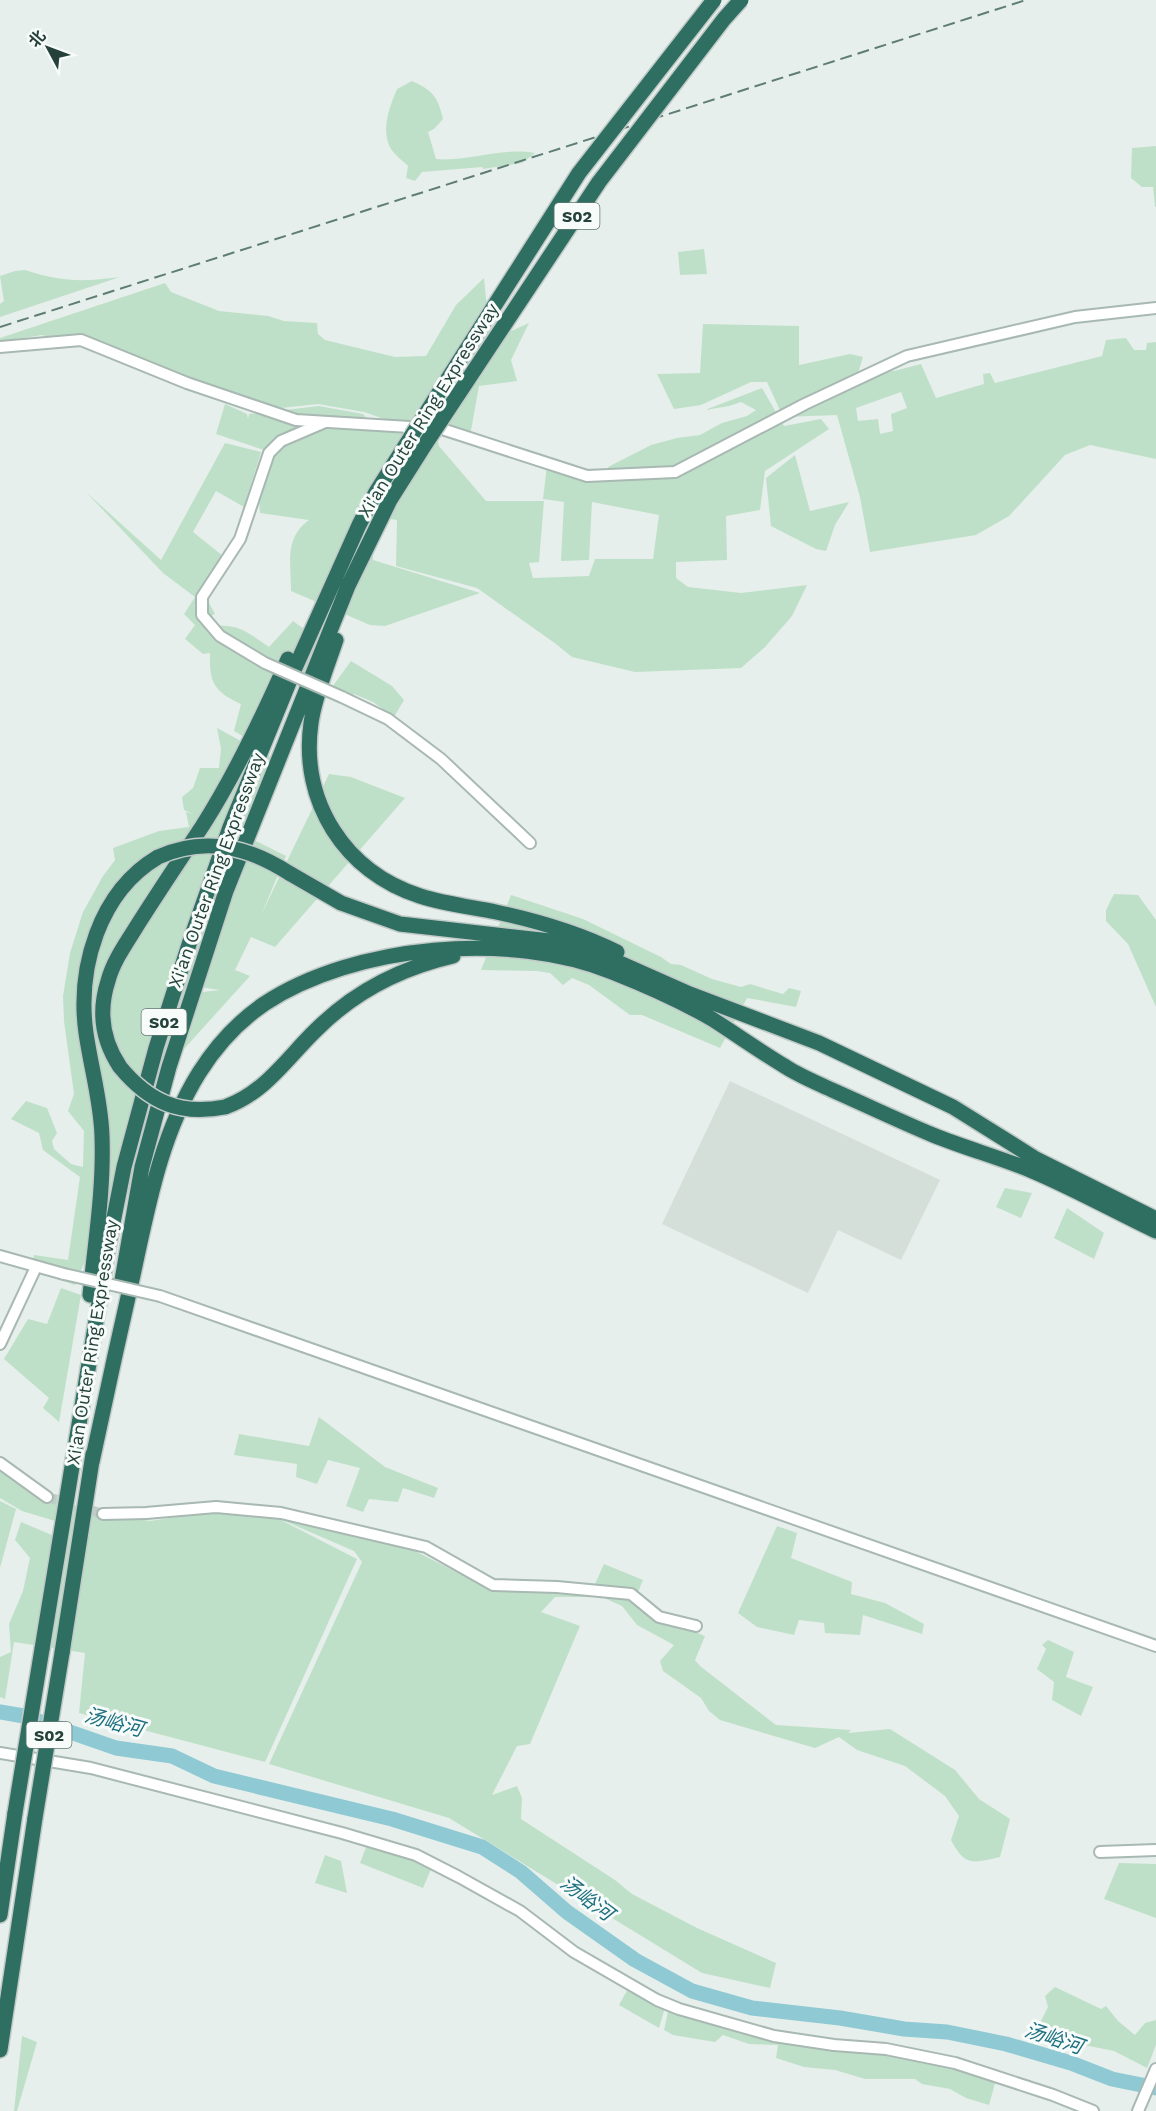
<svg xmlns="http://www.w3.org/2000/svg" width="1156" height="2111" font-family="'Work Sans','Noto Sans SC',sans-serif">
<style>
.built{fill:#d4dfda}
.green{fill:#bfe0c8;fill-rule:evenodd}
.lines{fill:none;stroke-linecap:round;stroke-linejoin:round}
.river{stroke:#8ec9d4;stroke-width:15}
.minor-tunnel{stroke:#bfccc8;stroke-width:10;stroke-dasharray:10 5;stroke-linecap:butt}
.minor-casing{stroke:#a8b8b2;stroke-width:14}
.highway-casing{stroke:#c2cac8;stroke-width:18}
.minor{stroke:#fff;stroke-width:10}
.highway{stroke:#2f6f62;stroke-width:15}
.rail{stroke:#5f7d75;stroke-width:2;stroke-dasharray:12 6;stroke-linecap:butt}
.minor-bridge-casing{stroke:#a8b8b2;stroke-width:14;stroke-linecap:butt}
.highway-bridge-casing{stroke:#c2cac8;stroke-width:18;stroke-linecap:butt}
.minor-bridge{stroke:#fff;stroke-width:10}
.highway-bridge{stroke:#2f6f62;stroke-width:15}
.labels{text-anchor:middle;dominant-baseline:central;stroke-width:6;stroke-linejoin:round;paint-order:stroke}
.shield{fill:#f7fbf9;stroke:#637a73;stroke-width:1.5}
.shield-label{font-size:16px;font-weight:bold;fill:#24423a}
.street-label{font-size:18px;fill:#24423a;stroke:#f7fbf9}
.water-label{font-size:20px;font-style:italic;fill:#1c6f80;stroke:#f7fbf9}
</style>
<rect width="100%" height="100%" fill="#e6efeb"/>
<path class="built" d="M730,1081L940,1180L901,1260L838,1230L808,1293L662,1224Z"/>
<path class="green" d="M412,81C432,90 438,96 443,119L434,129L428,132L436,159C469,162 501,147 535,153L522,163L483,169L482,167L422,172L415,181L406,178L408,166C403,161 395,155 391,149C380,131 390,106 397,89Z
M1156,146V207H1155L1153,187H1142L1131,178L1132,148Z
M704,249L707,274L680,275L678,252Z
M25,270C62,282 82,282 120,277L0,317V304L4,301L0,276L15,271Z
M484,278L489,330L500,336L529,323L511,360L517,381L479,386L470,436L435,428L439,446L486,501H544L539,562L529,563L533,578L589,576L595,559H653L659,515L592,502L589,560L561,561L564,502L543,499L548,457L603,478H617L608,467L651,445L677,438L700,435L722,423L747,416L756,410L741,402L729,406L705,410L762,388L784,426L821,419L829,429L765,471L760,510L726,516L727,560L676,562V578L688,587L741,593L807,585L792,616L765,647L741,668L635,672L572,657L556,644L477,588L396,566L397,520L372,516L373,560L480,593L385,626L370,625L291,591C291,563 284,538 309,520L260,513L259,502L265,483L266,469L276,446L318,423L390,421L364,412L318,404L254,411L173,373L42,335L0,342V338L165,283L171,292L219,311L268,316L284,321L317,323L318,334L325,340L395,357L426,356L456,305Z
M703,324L799,326V365L850,354L863,357L858,373L894,371L921,364L936,398L984,384L983,374L990,373L995,383L1102,356L1106,340L1126,338L1134,350H1146L1147,343L1156,342V459L1090,445L1065,455L1009,516L976,535L870,552L860,497L837,415L783,417L767,382H751L701,405L674,409L657,374L700,373ZM901,392L907,408L891,414L893,431L880,434L878,419L858,421L856,408Z
M225,404L247,414L248,419L249,414L319,406L363,414L366,417L317,418L264,450L216,434Z
M225,443L261,452L244,507L216,491L193,532L223,556L196,594L203,592L215,614L209,617L219,626C239,624 253,636 269,647L293,621L336,652L315,681L295,667L246,738L234,731L241,704C214,692 209,682 210,653L203,654L185,639L195,625L184,614L195,597L163,573L86,492L161,560Z
M795,455L810,511L849,502L835,525L826,551L816,549L771,526L766,478Z
M351,661L392,686L404,700L394,717L373,702L354,694L347,700L341,690L336,695L330,690Z
M217,728L276,760L240,833L286,856L261,915L329,774L351,777L405,798L275,947L251,937L235,970L250,976L174,1060L202,992L220,990L199,987L75,1285L31,1270L34,1255L68,1260L80,1177L43,1150L39,1133L11,1119L26,1101L47,1108L57,1133L52,1141L54,1149L71,1164L83,1167L84,1131L68,1111L74,1094L64,1021L63,996L70,953L83,912L103,876L115,860L113,848L159,831L189,827L186,812L193,814L184,810L182,797L193,788L200,768H219L221,749Z
M1114,894L1138,895L1156,920V1007L1128,944L1106,921V910Z
M511,895L583,919L661,957L671,964L681,965L712,979L741,987L750,984L783,994L789,988L801,991L796,1007L747,998L720,1048L642,1015H630L589,985L572,978L563,985L550,973L537,971L481,970Z
M1005,1188L1032,1193L1021,1218L996,1207Z
M1067,1208L1104,1233L1094,1259L1054,1238Z
M61,1288L81,1295L59,1422L43,1408L49,1398L4,1359L28,1319L47,1324Z
M319,1417L385,1467L438,1488L434,1498L403,1488L398,1502L369,1499L363,1512L346,1506L360,1468L328,1460L317,1484L296,1477L297,1464L234,1455L239,1434L309,1446Z
M0,1463L25,1486L89,1511L150,1521L217,1511L275,1517L357,1559L265,1762L79,1713L85,1653L14,1642L5,1699L0,1697V1657L11,1652L9,1624L23,1591L30,1558L15,1540L21,1522L59,1538L65,1524L22,1511L0,1498Z
M0,1501L16,1509L0,1568Z
M280,1519L415,1551L492,1590L602,1585L595,1584L604,1564L643,1580L636,1597L652,1615L705,1636L695,1660L700,1666L776,1725L851,1730L848,1733L890,1729L955,1770L979,1799L1010,1819L1000,1857C973,1863 965,1867 951,1840L959,1816L945,1796L905,1766L857,1750L839,1737L815,1748L720,1720L709,1711L701,1698L663,1671L660,1661L674,1645L637,1625L622,1606L602,1597H555L541,1612L580,1626L530,1744L517,1746L492,1795L517,1786L522,1798L521,1819L615,1880L632,1894L697,1928L776,1963L770,1988L702,1973L449,1818L269,1764L362,1562L354,1551Z
M777,1526L797,1533L791,1558L852,1582L851,1594L885,1603L924,1624L922,1634L863,1615L860,1635L825,1633L824,1623L799,1620L794,1635L757,1627L738,1613Z
M1048,1640L1074,1652L1066,1677L1093,1687L1081,1716L1052,1700L1054,1682L1037,1669L1046,1649L1042,1645Z
M370,1837L435,1860L423,1888L360,1863Z
M325,1855L341,1861L347,1893L315,1883Z
M1119,1863L1156,1864V1918L1104,1899Z
M629,1987L666,2004L659,2028L619,2005Z
M1055,1987L1101,2009L1106,2006L1118,2021L1135,2035L1145,2023L1156,2020V2045L1147,2068L1114,2051L1034,2035L1048,2007L1045,1996Z
M669,2007L703,2020L903,2056L997,2076L989,2105L966,2098L950,2089L922,2084L915,2079H865L835,2070L804,2067L776,2058L778,2045L749,2044L723,2035L715,2042L673,2035L664,2030Z
M22,2036L37,2042L17,2111H14Z"/>
<g class="lines">
<path class="river" d="M0,1712L24,1716L116,1748L172,1756L214,1776L392,1819L482,1847L521,1872L567,1912L635,1960L692,1991L752,2008L840,2018L904,2029L947,2032L1006,2044L1071,2063L1112,2079L1156,2088"/>
<path class="minor-tunnel" d="M47,1497L103,1514"/>
<defs>
<path id="minor" d="M0,347L81,340L187,383L296,420L442,429L587,476L675,472L805,404L907,356L1075,317L1156,308
M265,663L220,636L202,615V597L240,539L269,453L281,441L323,423
M342,697L388,719L441,759L530,843
M0,1256L64,1274
M160,1296L1156,1646
M0,1344L36,1267
M0,1463L47,1497
M103,1514L146,1513L216,1507L281,1513L426,1547L493,1585L557,1587L631,1594L659,1617L696,1626
M0,1753L91,1768L342,1833L416,1855L459,1877L520,1911L574,1952L657,2000L679,2009L774,2036L834,2045L886,2049L955,2063L1053,2095L1093,2111
M1100,1852L1156,1850
M1138,2111L1156,2069"/>
<path id="highway" d="M336,640C327,667 315,695 311,723C300,802 345,872 420,896C445,904 471,907 496,912C538,921 579,933 617,952
M289,873L341,903L400,924L550,941L589,951L611,959L690,994L819,1043L953,1107L1036,1159L1156,1219
M120,1067C102,1040 98,1012 108,981C113,962 125,945 135,929C157,894 180,860 203,825C236,773 263,716 288,659
M225,1107C265,1093 287,1058 316,1030C354,992 401,968 453,956
M122,1280L142,1167L169,1067L226,891L348,586L390,500L426,443
M90,1295C95,1243 104,1190 102,1136C101,1101 91,1068 86,1033C77,968 99,892 158,857
M92,1462C105,1400 119,1337 133,1275C148,1206 161,1134 199,1073C216,1046 238,1022 264,1004C355,944 511,931 612,972C645,985 681,1001 712,1019C737,1035 761,1052 786,1067C800,1076 817,1083 832,1090C866,1105 899,1121 933,1135C965,1148 998,1157 1030,1170C1073,1188 1114,1211 1156,1231
M42,1649L108,1248L124,1167L156,1048L191,938L230,827L295,668L359,525L376,492L412,435
M62,1653L93,1454
M0,1915L15,1813
M0,2050L35,1818"/>
</defs>
<use href="#minor" class="minor-casing"/>
<use href="#highway" class="highway-casing"/>
<use href="#minor" class="minor"/>
<use href="#highway" class="highway"/>
<path class="rail" d="M0,327L1026,0"/>
<defs>
<path id="minor-bridge" d="M265,663L342,697
M64,1274L160,1296"/>
<path id="highway-bridge" d="M412,435L579,173L714,0
M426,443L599,182L724,19L741,0
M158,857C204,836 247,846 289,873
M120,1067C149,1102 180,1116 225,1107
M15,1813L42,1649
M35,1818L62,1653"/>
</defs>
<use href="#minor-bridge" class="minor-bridge-casing"/>
<use href="#highway-bridge" class="highway-bridge-casing"/>
<use href="#minor-bridge" class="minor-bridge"/>
<use href="#highway-bridge" class="highway-bridge"/>
</g>
<g class="labels">
<g class="shield">
<rect x="554.5" y="203" width="45" height="26" rx="4.5"/>
<rect x="141.5" y="1009" width="45" height="26" rx="4.5"/>
<rect x="26.5" y="1722" width="45" height="26" rx="4.5"/>
</g>
<g class="shield-label">
<text x="577" y="216">S02</text>
<text x="164" y="1022">S02</text>
<text x="49" y="1735">S02</text>
</g>
<g class="street-label">
<text transform="translate(428 410) rotate(-58)">Xi'an Outer Ring Expressway</text>
<text transform="translate(216 870) rotate(-70)">Xi'an Outer Ring Expressway</text>
<text transform="translate(92 1342) rotate(-81)">Xi'an Outer Ring Expressway</text>
</g>
<g class="water-label">
<text transform="translate(114 1722) rotate(15)">汤峪河</text>
<text transform="translate(587 1898) rotate(37)">汤峪河</text>
<text transform="translate(1054 2038) rotate(18)">汤峪河</text>
</g>
</g>
<g transform="translate(48 48) rotate(311)" stroke="#f7fbf9" stroke-width="4.5" paint-order="stroke">
<path d="M0-4.5L10 22L0 15L-10 22Z" fill="#24423a"/>
<text y="-9" font-size="16" font-weight="bold" text-anchor="middle" fill="#24423a">北</text>
</g>
</svg>
